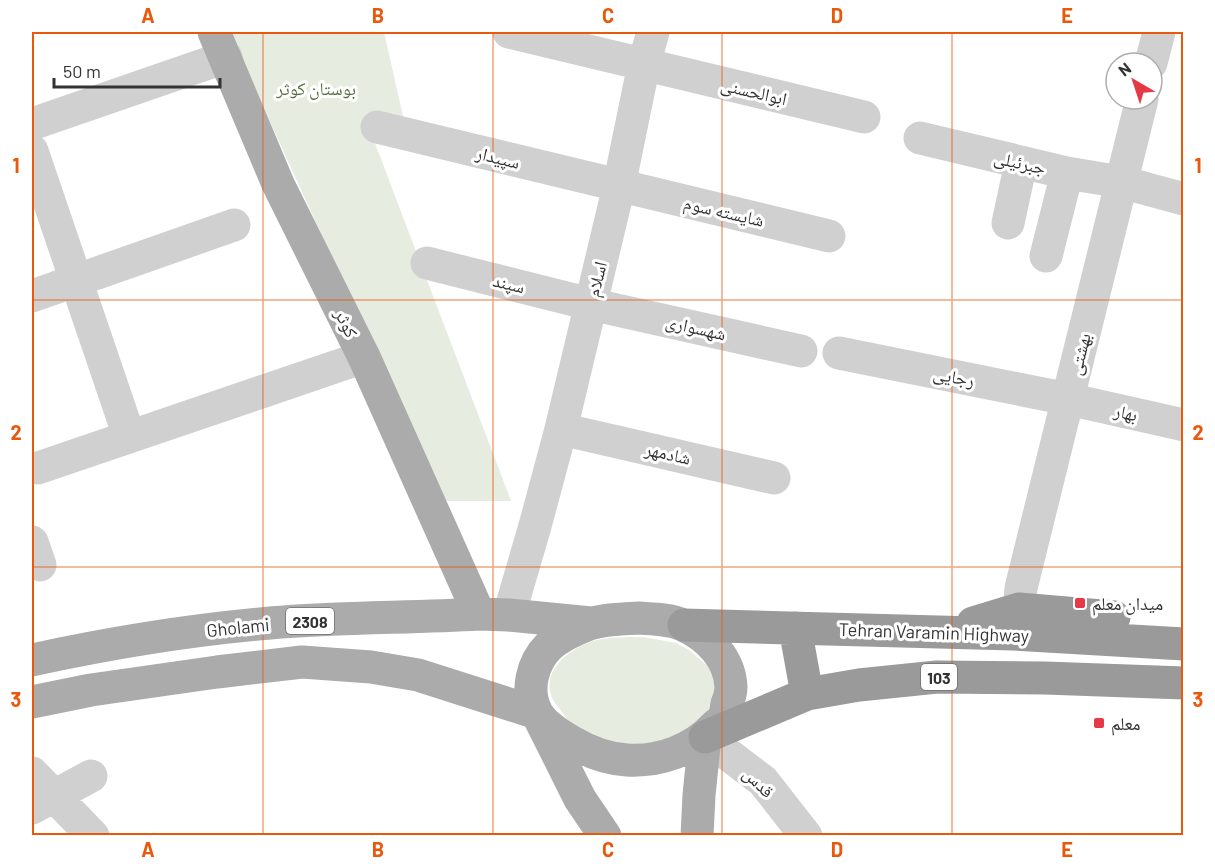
<svg xmlns="http://www.w3.org/2000/svg" width="1215" height="867" font-family="Barlow,'Noto Naskh Arabic',sans-serif">
<style>
.green{fill:#e6ecdf}
.lines{fill:none;stroke-linecap:round;stroke-linejoin:round}
.minor{stroke:#d0d0d0;stroke-width:33}
.major{stroke:#ababab;stroke-width:33}
.highway{stroke:#9a9a9a;stroke-width:33}
.grid{fill:none;stroke:#e8590c;stroke-width:1.5;stroke-opacity:0.55}
.poi-dot{fill:#e63946;stroke:#fff;stroke-width:2}
.labels{text-anchor:middle;dominant-baseline:central;stroke-width:6;stroke-linejoin:round;paint-order:stroke}
.shield{fill:#fff;stroke:#707070;stroke-width:1.5}
.shield-label{font-size:16px;font-weight:bold;fill:#333}
.park-label{font-size:18px;fill:#56703f;stroke:#fff}
.street-label{font-size:18px;fill:#333;stroke:#fff}
.poi-label{font-size:18px;fill:#333;stroke:#fff;text-anchor:start}
.neatline{fill:none;stroke:#e8590c;stroke-width:2}
.grid-label{font-size:20px;text-anchor:middle;font-weight:bold;fill:#e8590c}
</style>
<rect width="100%" height="100%" fill="#fff"/>
<path class="green" d="M229,32H384L405,125L365,117L511,501H443Z
M643,637L676,643L689,650L710,668L718,690C715,698 712,709 707,715C686,736 651,747 622,744C611,743 601,739 592,734C586,732 580,730 575,727C569,722 564,716 560,709C557,706 554,702 552,698C540,669 573,646 597,640C612,637 628,637 643,637Z"/>
<g class="lines">
<path class="minor" d="M509,32L864,117
M1151,63L1159,32
M32,124L226,57
M377,127L829,236
M920,138L1067,173L1121,182L1184,199
M32,151L129,436
M1008,223L1021,163
M1046,256L1067,173
M427,263L590,304L801,351
M32,296L234,225
M839,353L1068,399L1184,425
M561,429L774,478
M38,468L364,357
M32,542L40,565
M1019,609L1021,588L1142,99
M509,615L535,526L561,429L619,186L644,64L653,32
M705,737L763,781L806,836
M32,773L93,836
M32,808L91,776"/>
<path class="major" d="M214,32L278,184L364,357L479,614
M639,618C653,619 670,619 683,625C708,636 730,659 731,687C731,692 729,699 727,704C726,708 726,714 724,717C722,721 717,724 714,727C693,750 659,762 627,760C608,759 589,752 572,742C560,735 544,725 537,713C525,691 532,663 549,646C560,636 576,629 589,624C604,619 622,619 639,618Z
M32,660C110,643 190,630 270,623C340,617 410,618 479,614L509,615L591,623
M32,702L91,690L217,672L302,662L371,667L418,675L537,713L580,799L605,836
M697,836L699,795L705,737"/>
<path class="highway" d="M973,623L1019,609L1114,617
M684,625L1013,634L1184,644
M795,628L807,694
M705,737L807,694L859,685L937,677L1045,678L1184,683"/>
</g>
<path class="grid" d="M263,32V836M493,32V836M722,32V836M952,32V836M32,300H1184M32,567H1184"/>
<g class="poi-dot">
<rect x="1074" y="597" width="12" height="12" rx="3"/>
<rect x="1093" y="717" width="12" height="12" rx="3"/>
</g>
<g class="labels">
<g class="shield">
<rect x="286" y="608" width="48" height="26" rx="4.5"/>
<rect x="921" y="664" width="36" height="26" rx="4.5"/>
</g>
<g class="shield-label">
<text x="310" y="621">2308</text>
<text x="939" y="677">103</text>
</g>
<g class="park-label">
<text x="316" y="88">بوستان کوثر</text>
</g>
<g class="street-label">
<text transform="translate(754 91) rotate(13)">ابوالحسنی</text>
<text transform="translate(498 157) rotate(14)">سپیدار</text>
<text transform="translate(1020 162) rotate(13)">جبرئیلی</text>
<text transform="translate(724 211) rotate(13)">شایسته سوم</text>
<text transform="translate(596 279) rotate(-76)">اسلام</text>
<text transform="translate(509 283) rotate(14)">سپند</text>
<text transform="translate(347 323) rotate(64)">کوثر</text>
<text transform="translate(696 327) rotate(13)">شهسواری</text>
<text transform="translate(1079 354) rotate(-76)">بهشتی</text>
<text transform="translate(954 376) rotate(11)">رجایی</text>
<text transform="translate(1126 412) rotate(13)">بهار</text>
<text transform="translate(668 453) rotate(13)">شادمهر</text>
<text transform="translate(238 627) rotate(-6)">Gholami</text>
<text transform="translate(934 632) rotate(2)">Tehran Varamin Highway</text>
<text transform="translate(759 782) rotate(44)">قدس</text>
</g>
<g class="poi-label">
<text x="1092" y="603">میدان معلم</text>
<text x="1111" y="723">معلم</text>
</g>
</g>
<rect width="1215" height="867" fill="none" stroke="#ffffff" stroke-width="66"/>
<g transform="translate(1134 81) rotate(321)"><circle r="28" fill="#ffffff" stroke="#adadad" stroke-width="1.5"/>
<path d="M0-4.5L10 22L0 15L-10 22Z" fill="#e63946"/>
<text y="-9" font-size="16" font-weight="bold" text-anchor="middle" fill="#333333">N</text>
</g>
<path d="M54 78v9h166v-9" fill="none" stroke="#333333" stroke-width="3"/>
<text x="63" y="78" font-size="18" fill="#333333" stroke="#ffffff" stroke-width="4.5" paint-order="stroke">50 m</text>
<rect x="33" y="33" width="1149" height="801" class="neatline"/>
<g class="grid-label">
<text x="148" y="23">A</text>
<text x="378" y="23">B</text>
<text x="608" y="23">C</text>
<text x="837" y="23">D</text>
<text x="1067" y="23">E</text>
<text x="16" y="173">1</text>
<text x="1198" y="173">1</text>
<text x="16" y="440">2</text>
<text x="1198" y="440">2</text>
<text x="16" y="707">3</text>
<text x="1198" y="707">3</text>
<text x="148" y="857">A</text>
<text x="378" y="857">B</text>
<text x="608" y="857">C</text>
<text x="837" y="857">D</text>
<text x="1067" y="857">E</text>
</g>
</svg>
